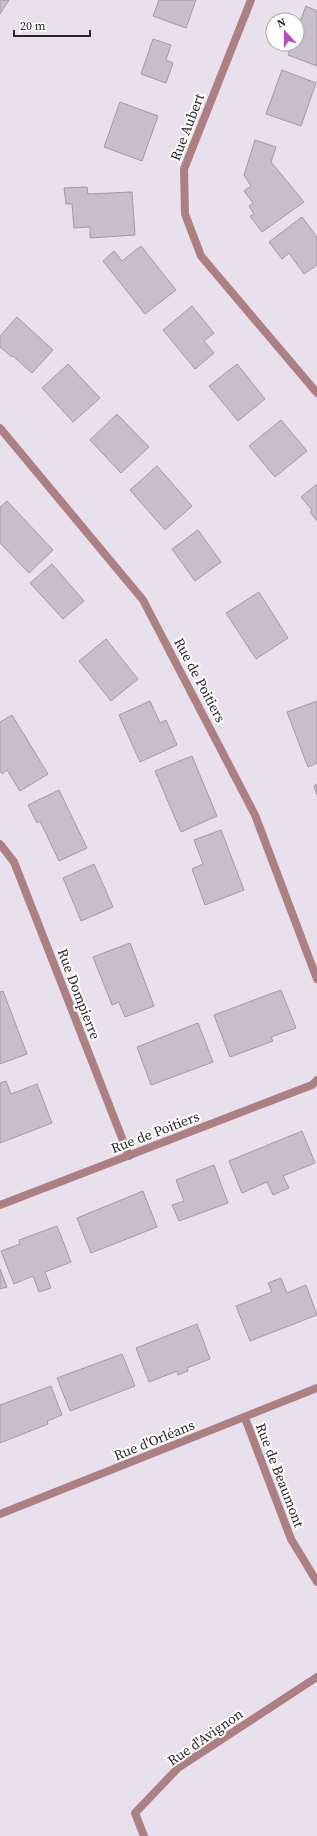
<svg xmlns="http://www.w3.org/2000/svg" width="317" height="1836" font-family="'Source Serif 4',serif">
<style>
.building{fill:#c7becb;stroke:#a299a5}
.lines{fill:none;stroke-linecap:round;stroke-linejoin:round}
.minor{stroke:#ac8083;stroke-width:8}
.labels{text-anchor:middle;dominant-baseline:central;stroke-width:4;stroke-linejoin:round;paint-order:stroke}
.street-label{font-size:14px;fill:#29252a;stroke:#fff}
</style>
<rect width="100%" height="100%" fill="#e9e0ed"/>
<path class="building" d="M0,0H9L0,14Z
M159,0H196L186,28L153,16Z
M306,6L317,11V66L288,55L292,44H297V30Z
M153,39L171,45L166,60L173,63L166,83L141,74Z
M282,70L316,83L301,126L266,114Z
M120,102L158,116L142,161L104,147Z
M255,140L276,147L271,162L304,202L262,232L250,216L254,214L249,206L253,203L244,191L251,186L244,175Z
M87,187L88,194L132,192L135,235L90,238V227L74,228L72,204H66L64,188Z
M302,217L317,237V265L304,274L289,253L282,259L269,242Z
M141,246L176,290L145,314L103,261L114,251L122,261Z
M192,306L214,333L204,341L214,353L195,369L163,330Z
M17,317L53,350L32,373L13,356L12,357L0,347V336Z
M68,364L100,398L73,422L42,388Z
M237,364L265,399L238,421L209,386Z
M117,414L149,447L121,473L90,440Z
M281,420L307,451L275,477L249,446Z
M157,466L192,506L165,530L130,490Z
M317,484V521L310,512L312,510L301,497Z
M7,501L53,550L29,573L0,543V507Z
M198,530L221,562L195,581L172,549Z
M52,564L84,601L63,619L30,583Z
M259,592L288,638L256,659L226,613Z
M106,639L138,679L111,701L79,661Z
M150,701L160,723L166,720L177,745L140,762L119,715Z
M317,701V763L308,767L287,712Z
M12,715L48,774L20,791L7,770L2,774L0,771V722Z
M192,756L217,816L181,832L155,771Z
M317,784V795L314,786Z
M59,790L87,848L59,861L40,821L37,823L28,805Z
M221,830L244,890L205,905L192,869L203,864L194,840Z
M94,864L113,907L81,921L63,878Z
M130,943L154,1006L125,1017L119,1002L112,1005L93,957Z
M281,990L296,1028L271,1037L273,1041L230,1057L214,1015Z
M3,991L27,1054L0,1064V992Z
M198,1023L213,1062L151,1085L137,1047Z
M6,1081L11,1094L37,1084L52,1123L0,1143V1083Z
M302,1131L315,1163L283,1176L289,1188L273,1195L267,1182L242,1193L229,1161Z
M214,1165L228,1203L179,1221L172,1205L184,1201L176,1180Z
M143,1191L157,1227L91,1253L77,1218Z
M57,1226L71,1262L45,1272L51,1288L39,1292L33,1276L14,1284L1,1251L20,1244L19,1240Z
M0,1269L7,1287L0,1289Z
M281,1278L287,1293L306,1285L317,1315L250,1341L236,1306L272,1292L268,1283Z
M197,1324L210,1359L187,1368L188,1371L178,1375L177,1371L149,1382L136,1348Z
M122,1354L135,1386L70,1411L57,1378Z
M51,1386L62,1415L47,1421L48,1424L0,1443V1405Z"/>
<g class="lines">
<path class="minor" d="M251,0L184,169L185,214L201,256L317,393
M0,428L143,600L255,815L317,979
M0,844L14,862L129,1156
M0,1205L312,1085L317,1080
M245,1418L291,1539L317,1582
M0,1514L317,1388
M144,1836L135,1813L178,1768L317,1677"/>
</g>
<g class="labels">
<g class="street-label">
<text transform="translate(187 127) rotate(-69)">Rue Aubert</text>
<text transform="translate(200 680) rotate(62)">Rue de Poitiers</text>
<text transform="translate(79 994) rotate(69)">Rue Dompierre</text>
<text transform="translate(155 1132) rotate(-21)">Rue de Poitiers</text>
<text transform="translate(154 1440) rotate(-22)">Rue d'Orléans</text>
<text transform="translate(280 1475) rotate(69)">Rue de Beaumont</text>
<text transform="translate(205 1737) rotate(-35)">Rue d'Avignon</text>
</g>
</g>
<g transform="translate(285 32) rotate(339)"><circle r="19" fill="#ffffff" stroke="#a9a8aa"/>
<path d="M0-3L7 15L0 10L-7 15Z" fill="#b250b8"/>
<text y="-6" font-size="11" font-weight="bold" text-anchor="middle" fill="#29252a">N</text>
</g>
<path d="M14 30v6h76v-6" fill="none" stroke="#29252a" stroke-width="2"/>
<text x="20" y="30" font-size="12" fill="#29252a" stroke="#ffffff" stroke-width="3" paint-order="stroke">20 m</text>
</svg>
